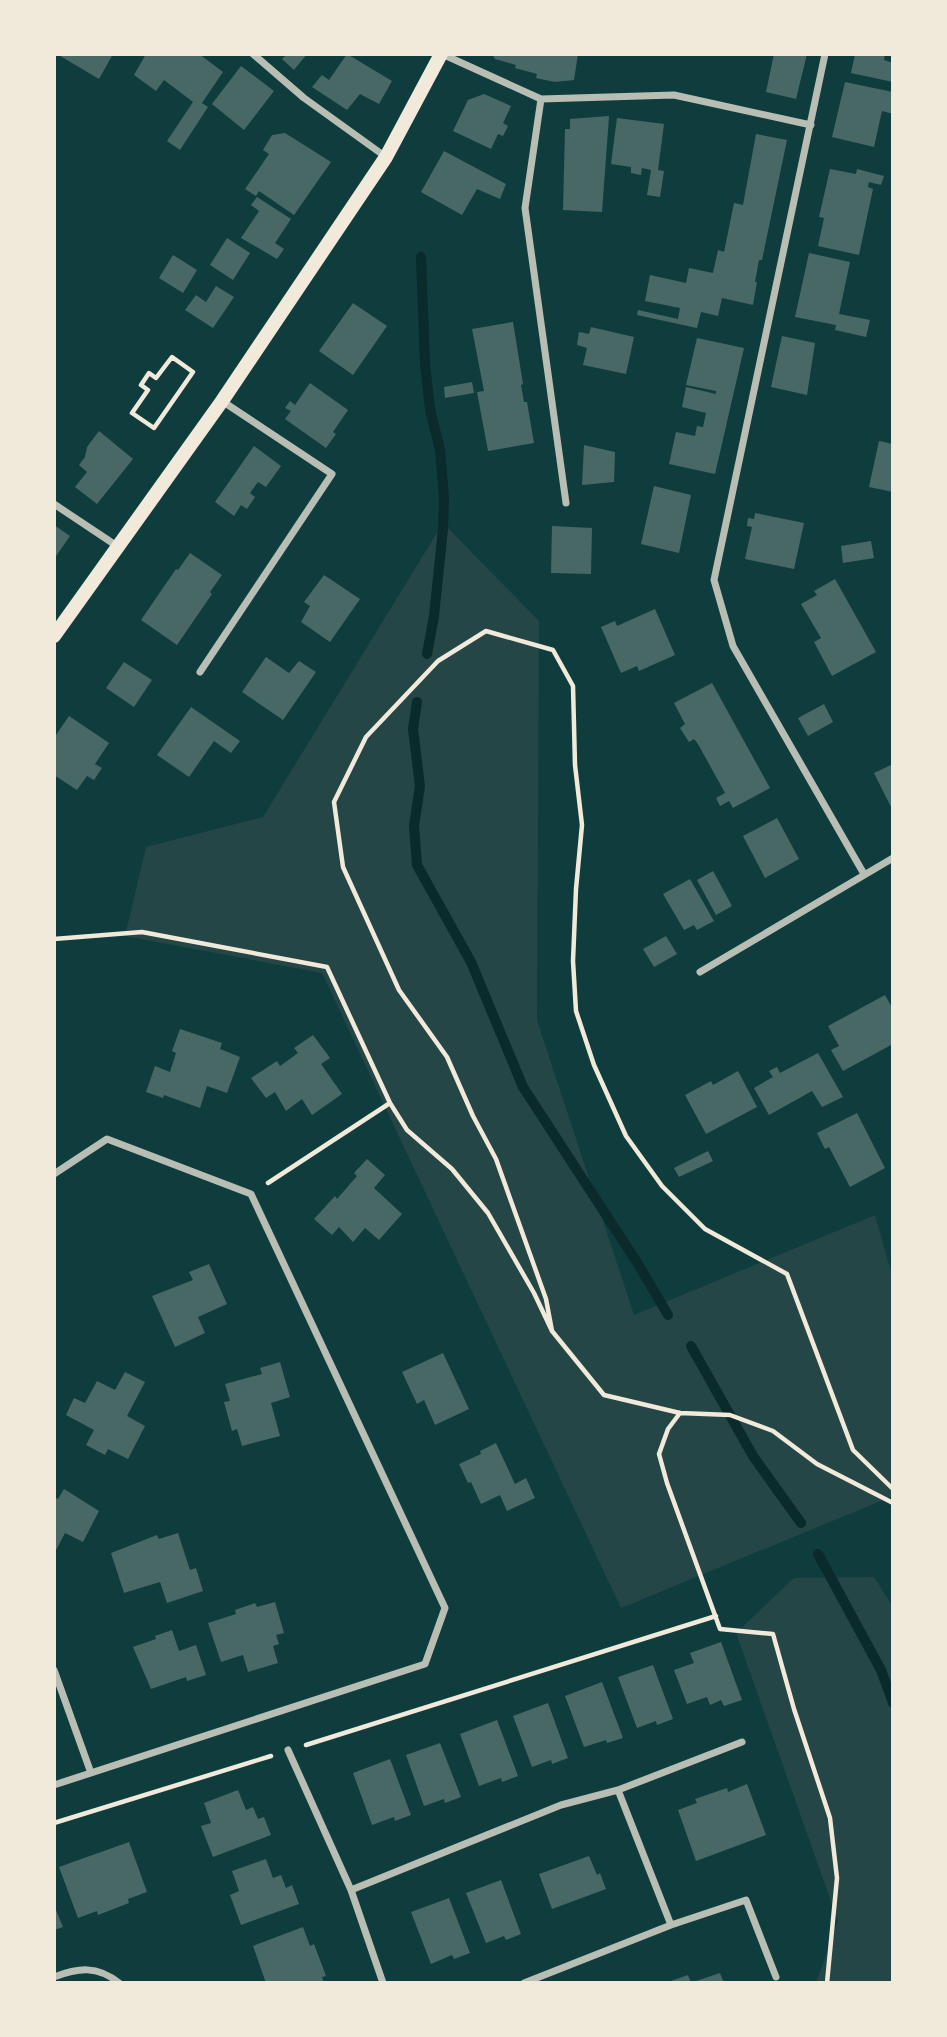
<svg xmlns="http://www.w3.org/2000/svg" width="947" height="2037" font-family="Cabin,sans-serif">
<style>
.green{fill:#244646}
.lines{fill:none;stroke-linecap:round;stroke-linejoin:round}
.stream{stroke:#0a2a2b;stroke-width:10}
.building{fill:#486865}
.path{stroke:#f1e9da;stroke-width:4.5}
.minor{stroke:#b8beb3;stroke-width:7}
.secondary{stroke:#f1e9da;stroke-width:14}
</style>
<rect width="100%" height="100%" fill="#0f3d3e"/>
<path class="green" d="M443,523L539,621L537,1020L634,1315L875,1215L893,1279V1496L621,1608L322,973L125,936L146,847L263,817Z
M874,1577L893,1607V1983H816L838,1921L736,1633L794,1578Z"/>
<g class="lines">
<path class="stream" d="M421,257L425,364L430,409L440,450L444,498L443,529L434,616L427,654
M417,702L413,729L420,786L414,826L417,865L471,962L523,1087L638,1264L668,1315
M691,1346L753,1456L801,1523
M818,1554L881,1670L893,1703"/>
</g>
<path class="building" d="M57,54H113L99,79Z
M146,54H199L223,72L202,103L208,107L180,150L167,141L193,102L164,80L156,91L134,75Z
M287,54H307L294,70L282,59Z
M347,54L392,81L379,104L360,94L347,110L312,87L322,75L329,80Z
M492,54H578L574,80L555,82L536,78L537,74L515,68L516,65L495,59Z
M774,54H807L796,99L766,92Z
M855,54H885L884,60L893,63V82L851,73Z
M241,66L274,91L244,130L212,104Z
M845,82L893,92V114L882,111L874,147L832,137Z
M484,94L511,106L503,123L508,126L503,136L498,134L491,149L453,131L468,100Z
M609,116L602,212L563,210L565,129H570V119Z
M617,118L664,124L658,170L664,171L660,197L647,195L651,170L642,168L641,175L631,173V167L611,164Z
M285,133L331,162L294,215L259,191L256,196L245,189L269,154L263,150L272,135Z
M756,134L787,140L762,260H759L755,282H757L753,305L722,298L718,316L701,312L697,328L637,315L638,310L678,319L680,308L645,301L650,275L686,283L689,268L713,273L718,250L724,252L734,203L743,205Z
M444,151L506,184L500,199L477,189L462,215L421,192Z
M830,169L856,174L857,169L884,176L881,185L869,182L868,187L873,189L859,255L818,246L824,218L819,217Z
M257,197L291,219L275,243L284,249L277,259L241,238L259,211L251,205Z
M227,238L250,253L233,280L210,265Z
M809,253L850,262L839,314L870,320L866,337L835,330L836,325L795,317Z
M173,255L197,270L183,293L159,278Z
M216,286L234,297L213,328L185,310L196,295L206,302Z
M353,303L387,326L353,375L319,351Z
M513,322L523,384L521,385L524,402H527L534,443L488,451L477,392L484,391L472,329Z
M591,327L634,337L626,374L583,365L587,348L577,345L579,332L589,334Z
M782,336L815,343L807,395L771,387Z
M697,338L744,348L715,474L669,464L676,432L695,436L697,426L703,427L706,413L682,407L686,387L716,394V391L686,385Z
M472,382L474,393L445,398L444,387Z
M310,383L348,410L333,432L336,434L326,448L285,419L291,411L285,408L290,401L295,405Z
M99,431L133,459L97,504L75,487L87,472L79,465L85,457L87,447Z
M879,441L893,444V492L869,487Z
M584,445L615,452L614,482L582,485Z
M254,446L281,466L266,487L258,482L250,493L255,497L247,509L241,505L234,516L215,502Z
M654,486L691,495L679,553L641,544Z
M755,513L804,523L794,569L745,559L752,527L747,526L748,518L754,519Z
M54,525L70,536L54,559Z
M552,526L592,528L591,574L551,573Z
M871,541L874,558L843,563L841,546Z
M190,553L222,575L210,592L212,594L177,645L141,620L176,569L178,570Z
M324,575L360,599L330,642L301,622L310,606L304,602Z
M835,579L876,652L832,676L814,642L821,638L801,604L817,595L814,591Z
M655,609L675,655L639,671L637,666L621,673L601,627L615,621L617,626Z
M266,657L289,673L299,661L316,672L283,720L242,692Z
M124,662L152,680L134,707L106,688Z
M712,683L770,788L733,808L729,801L720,806L716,798L725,793L698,744L694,739L689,742L680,728L685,724L674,703Z
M824,704L833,722L808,736L798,718Z
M191,707L240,741L231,753L214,741L189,777L157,755Z
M69,716L109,743L95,764L102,768L94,780L87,776L77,790L54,775V738Z
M893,764V811L874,773Z
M777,818L799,859L765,878L743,836Z
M713,871L732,906L716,915L697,880Z
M690,879L714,921L697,930L694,925L684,930L663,894Z
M666,936L677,954L654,967L643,949Z
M885,995L893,1009V1044L843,1071L831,1050L839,1046L828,1026Z
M180,1029L222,1043L220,1049L240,1057L227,1093L207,1086L200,1108L164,1095L163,1098L146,1092L155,1066L170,1072L176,1053L172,1051Z
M313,1035L330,1058L321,1064L342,1094L312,1115L302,1099L286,1111L275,1092L266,1098L251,1078L277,1061L280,1066L298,1053L294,1048Z
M818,1053L843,1097L822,1107L812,1091L769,1115L754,1088L773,1077L769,1071L777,1067L780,1073Z
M738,1071L757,1107L706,1134L685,1095L711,1081L713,1085Z
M857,1113L885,1168L850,1187L829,1147L825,1149L817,1133Z
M708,1151L713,1161L679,1177L674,1168Z
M367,1159L385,1175L374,1188L402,1214L379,1240L365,1228L353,1242L339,1227L332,1235L314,1219L335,1196L337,1199L357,1176L354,1173Z
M209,1264L227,1304L198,1317L205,1333L175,1347L152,1296L193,1280L189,1272Z
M443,1353L469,1409L435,1425L424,1400L417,1404L402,1372Z
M280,1362L290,1397L271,1403L280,1436L242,1446L237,1429L232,1431L224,1402L230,1401L225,1384L262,1374L260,1368Z
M125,1372L145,1382L127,1416L145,1426L128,1459L108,1449L105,1455L86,1445L94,1430L66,1415L74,1398L85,1403L97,1381L115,1390Z
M496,1443L515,1484L526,1478L535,1498L507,1511L500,1495L481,1504L471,1482L468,1483L459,1464L481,1454L480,1451Z
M64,1489L99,1511L83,1542L65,1533L54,1554V1497L58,1499Z
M178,1533L190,1570L196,1568L203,1591L167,1603L160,1582L124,1593L111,1553L157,1535L159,1539Z
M275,1602L284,1633L276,1635L279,1644L273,1646L278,1663L248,1672L243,1655L221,1662L208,1623L236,1614L235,1610L255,1603L257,1607Z
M172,1630L179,1651L196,1645L206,1675L187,1681L186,1677L151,1689L133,1647L156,1639L155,1636Z
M721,1642L742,1700L724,1706L721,1700L710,1705L707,1697L687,1704L674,1670L694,1663L690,1653Z
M653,1665L673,1719L657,1725L656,1721L637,1728L618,1677Z
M602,1682L623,1738L607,1743L606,1740L584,1747L565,1696Z
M548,1703L568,1758L552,1764L551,1760L532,1767L513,1716Z
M497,1720L518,1776L502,1782L501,1778L479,1786L460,1734Z
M440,1743L461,1797L445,1803L444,1799L424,1806L406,1755Z
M390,1759L411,1815L395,1821L394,1817L372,1825L353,1773Z
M747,1784L766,1835L696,1861L678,1810L697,1803L695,1799L727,1788L728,1792Z
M238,1790L246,1810L253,1807L258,1819L264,1817L271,1835L213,1857L201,1826L211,1823L204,1803Z
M129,1842L147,1892L128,1899L129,1903L98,1915L97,1911L78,1918L59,1867Z
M589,1856L597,1875L600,1873L606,1889L552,1909L539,1874Z
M266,1859L273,1878L281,1875L286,1888L292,1885L299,1904L241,1925L230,1895L239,1891L232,1871Z
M501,1880L521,1934L506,1940L504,1936L486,1943L466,1893Z
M449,1898L470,1953L454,1959L452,1955L431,1964L411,1912Z
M54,1905L63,1927L54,1930Z
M303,1927L310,1946L314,1944L326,1976L322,1977L324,1983H266L253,1946Z
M720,1973L724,1983H693V1982Z
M688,1975L691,1983H668V1982Z"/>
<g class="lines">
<path class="path" d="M172,357L193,372L154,428L132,413L148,390L141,385L149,373L156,378Z
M54,939L142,932L327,967L390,1103L407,1130L452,1169L488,1213L534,1293L552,1331L604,1395L680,1413L730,1415L773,1431L817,1464L893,1503
M268,1183L390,1103
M552,1331L546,1299L496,1159L473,1116L447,1057L399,990L343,867L334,802L366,737L438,661L486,631L553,650L573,686L575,765L582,825L576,889L573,961L576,1011L594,1065L626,1136L662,1186L705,1229L787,1274L853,1450L893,1489
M680,1413L668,1429L659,1454L667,1483L720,1629L773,1634L794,1709L830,1818L837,1878L827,1983
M306,1745L716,1616
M54,1823L271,1756"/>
<path class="minor" d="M253,54L304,98L386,157
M442,54L541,99L674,95L811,125
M825,54L714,580L733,646L864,874
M541,99L525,208L566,503
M54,504L117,546
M200,672L332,474L222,401
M700,972L893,858
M54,1174L107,1139L251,1194L445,1608L425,1664L54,1785
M54,1670L91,1773
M288,1750L351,1890L383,1983
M618,1790L671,1925
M351,1890L561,1805L618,1790L742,1742
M54,1977C78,1968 97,1965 119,1983
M524,1983L671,1925L746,1900L776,1977"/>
<path class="secondary" d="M54,636L222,401L386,157L441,54"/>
</g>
<rect width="947" height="2037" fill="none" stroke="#f1e9da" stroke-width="112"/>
</svg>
